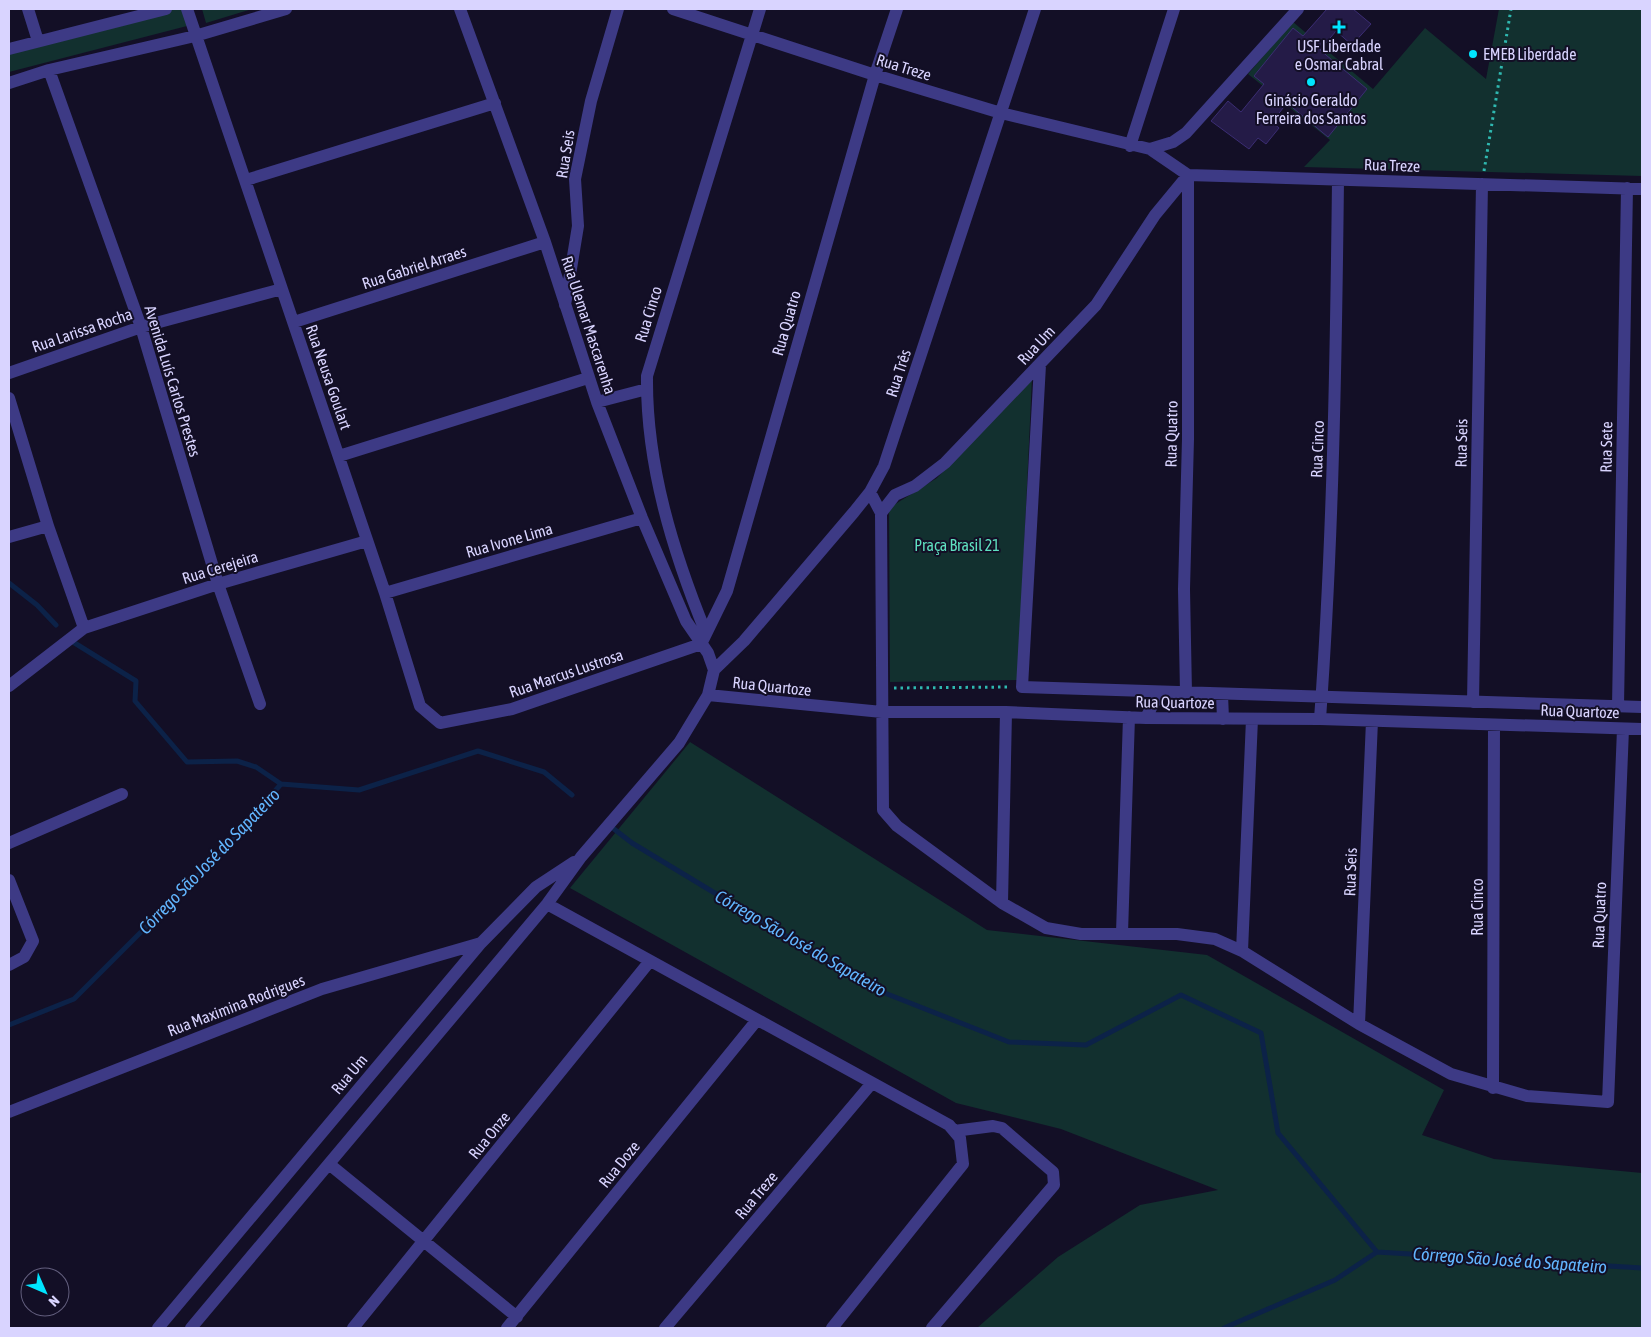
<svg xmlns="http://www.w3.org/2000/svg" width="1651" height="1337" font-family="'Asap Condensed',sans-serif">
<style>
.green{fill:#12302f}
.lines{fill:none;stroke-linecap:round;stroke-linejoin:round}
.stream{stroke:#0c2248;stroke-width:5}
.building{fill:#241b47;stroke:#3b2d73}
.path{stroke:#2fb8b0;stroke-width:3;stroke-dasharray:2.5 4;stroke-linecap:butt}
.minor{stroke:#3d3a85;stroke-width:12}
.poi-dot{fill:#00e5ff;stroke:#130f26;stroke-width:2}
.labels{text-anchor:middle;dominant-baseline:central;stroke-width:4;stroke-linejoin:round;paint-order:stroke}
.poi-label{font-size:16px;fill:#d9d4ff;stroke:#130f26}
.street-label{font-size:16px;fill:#d9d4ff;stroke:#130f26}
.park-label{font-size:16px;fill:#5fe0c0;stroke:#130f26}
.water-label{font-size:18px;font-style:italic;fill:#62b6ff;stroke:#130f26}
</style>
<rect width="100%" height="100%" fill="#130f26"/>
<path class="green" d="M175,9H183L187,26L9,72V52Z
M202,9H252L206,23Z
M1499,9H1642V176L1304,167L1330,140L1248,74L1293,22L1373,89L1425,28L1486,79Z
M1032,378L1018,680L890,682L889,508L937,478Z
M690,742L987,930L1207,955L1444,1090L1422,1135L1494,1159L1642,1173V1328H977L1058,1257L1140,1205L1218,1190L1061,1129L956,1103L570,888Z"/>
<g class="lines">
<path class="stream" d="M9,583L37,605L56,625
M73,642L136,681L135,701L187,762L237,761L256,767L281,784
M281,784L359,790L478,751L544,772L572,795
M614,829L632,843L872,988L1009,1042L1086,1045L1181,995L1261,1033L1278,1133L1377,1252
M9,1025L74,999L233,840L281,784
M1224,1328L1335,1280L1377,1252L1642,1268"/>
</g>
<path class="building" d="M1327,9H1353L1371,24L1352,45L1336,31L1320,50L1367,89L1328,137L1287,103L1272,122L1279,128L1266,144L1258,138L1249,149L1211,121L1228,101L1241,112L1264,84L1254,76L1293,28L1303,36Z"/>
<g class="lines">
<path class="path" d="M1484,171L1511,9
M894,688L1011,687"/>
<path class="minor" d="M28,9L38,41
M187,9L385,593L420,706L440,723L512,709L701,644
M460,9L545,242L597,402L642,518L686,621L708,653L714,670
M673,9L875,75L1001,113L1150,149L1173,142L1186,133L1298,9
M9,49L166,9
M49,70L141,327L218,584L260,704
M9,83L49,70L195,36L286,9
M1130,146L1174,9
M1150,149L1188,175L1642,189
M246,180L495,103
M565,305L578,226L575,179L591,101L618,9
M294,322L545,242
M1040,365L1022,687L1642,707
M9,373L141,327L282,289
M9,398L48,526L84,628
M597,402L647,389
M339,456L588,378
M870,492L881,513L883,810L897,826L1002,903L1046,928L1081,934H1177L1215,939L1242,951L1359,1024L1451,1074L1527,1096L1608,1102L1623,729
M881,513L895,495L915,486L945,463L1096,305L1155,215L1188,175
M9,537L48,526
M385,593L642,518
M706,633C673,552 646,465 647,376L760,9
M701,644L727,591L875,75L897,9
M714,670L744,641L854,512L870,492L884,466L1035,9
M9,686L84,628L218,584L367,541
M1186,693L1184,589L1188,439V175
M1222,694L1223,719
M708,695L882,712H1006L1146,718L1320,719L1642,729
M1473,702L1482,184
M1618,706L1627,188
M1146,718L1153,704L1163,692
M1320,719C1333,540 1336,359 1338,180
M9,843L122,794
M9,880L33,941L24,957L9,965
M1002,903L1006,712
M547,904L949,1125L960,1138L963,1164L832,1328
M1122,933L1129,717
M1242,951L1252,719
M1359,1024L1372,721
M1493,1088L1494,725
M9,1112L322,989L481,943
M329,1164L517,1317
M158,1328L481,943L536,887L574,862
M191,1328L547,904L581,857L679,743L708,695L714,670
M353,1328L650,961
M507,1328L757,1020
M665,1328L872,1083
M932,1328L1054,1185L1053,1172L1002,1128L993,1126L954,1131"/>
</g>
<g class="poi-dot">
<path d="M1336.5 19.5h5v5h5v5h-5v5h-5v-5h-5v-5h5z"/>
<circle cx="1473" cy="54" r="5"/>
<circle cx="1311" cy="82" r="5"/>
</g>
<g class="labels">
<g class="poi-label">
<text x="1339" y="46">USF Liberdade<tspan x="1339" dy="18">e Osmar Cabral</tspan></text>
<text x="1483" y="54" text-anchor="start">EMEB Liberdade</text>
<text x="1311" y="100">Ginásio Geraldo<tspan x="1311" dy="18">Ferreira dos Santos</tspan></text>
</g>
<g class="street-label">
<text transform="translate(904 67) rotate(17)">Rua Treze</text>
<text transform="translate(565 154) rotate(-81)">Rua Seis</text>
<text transform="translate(1392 165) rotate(2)">Rua Treze</text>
<text transform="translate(414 267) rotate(-18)">Rua Gabriel Arraes</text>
<text transform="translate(648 314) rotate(-73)">Rua Cinco</text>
<text transform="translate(786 323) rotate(-74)">Rua Quatro</text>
<text transform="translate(589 325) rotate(72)">Rua Ulemar Mascarenha</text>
<text transform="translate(82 330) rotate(-19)">Rua Larissa Rocha</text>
<text transform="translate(1036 345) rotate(-47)">Rua Um</text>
<text transform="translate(898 373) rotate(-72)">Rua Três</text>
<text transform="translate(329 377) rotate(71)">Rua Neusa Goulart</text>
<text transform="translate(173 381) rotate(73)">Avenida Luís Carlos Prestes</text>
<text transform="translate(1171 434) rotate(-89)">Rua Quatro</text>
<text transform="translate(1461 443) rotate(-89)">Rua Seis</text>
<text transform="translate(1606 447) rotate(-89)">Rua Sete</text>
<text transform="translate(1317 449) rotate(-88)">Rua Cinco</text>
<text transform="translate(509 540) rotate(-16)">Rua Ivone Lima</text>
<text transform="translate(220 567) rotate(-17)">Rua Cerejeira</text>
<text transform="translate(566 673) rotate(-19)">Rua Marcus Lustrosa</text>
<text transform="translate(772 686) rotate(6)">Rua Quartoze</text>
<text transform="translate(1175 702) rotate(1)">Rua Quartoze</text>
<text transform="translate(1580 711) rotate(2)">Rua Quartoze</text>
<text transform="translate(1350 872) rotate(-88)">Rua Seis</text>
<text transform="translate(1477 907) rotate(-90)">Rua Cinco</text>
<text transform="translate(1599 915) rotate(-88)">Rua Quatro</text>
<text transform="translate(236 1005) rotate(-21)">Rua Maximina Rodrigues</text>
<text transform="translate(349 1074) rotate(-50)">Rua Um</text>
<text transform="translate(489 1135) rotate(-51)">Rua Onze</text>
<text transform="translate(619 1164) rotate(-51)">Rua Doze</text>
<text transform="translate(756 1195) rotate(-50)">Rua Treze</text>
</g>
<g class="park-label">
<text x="957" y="545">Praça Brasil 21</text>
</g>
<g class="water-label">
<text transform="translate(209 861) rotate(-46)">Córrego São José do Sapateiro</text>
<text transform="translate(801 943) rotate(30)">Córrego São José do Sapateiro</text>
<text transform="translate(1510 1260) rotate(4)">Córrego São José do Sapateiro</text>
</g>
</g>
<rect width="1651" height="1337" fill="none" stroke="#d9d4ff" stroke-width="20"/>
<g transform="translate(45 1292) rotate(135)"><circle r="24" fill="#130f26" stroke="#625e7d"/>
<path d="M0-4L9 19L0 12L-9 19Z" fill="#00e5ff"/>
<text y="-8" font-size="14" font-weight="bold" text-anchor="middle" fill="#d9d4ff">N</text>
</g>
</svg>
